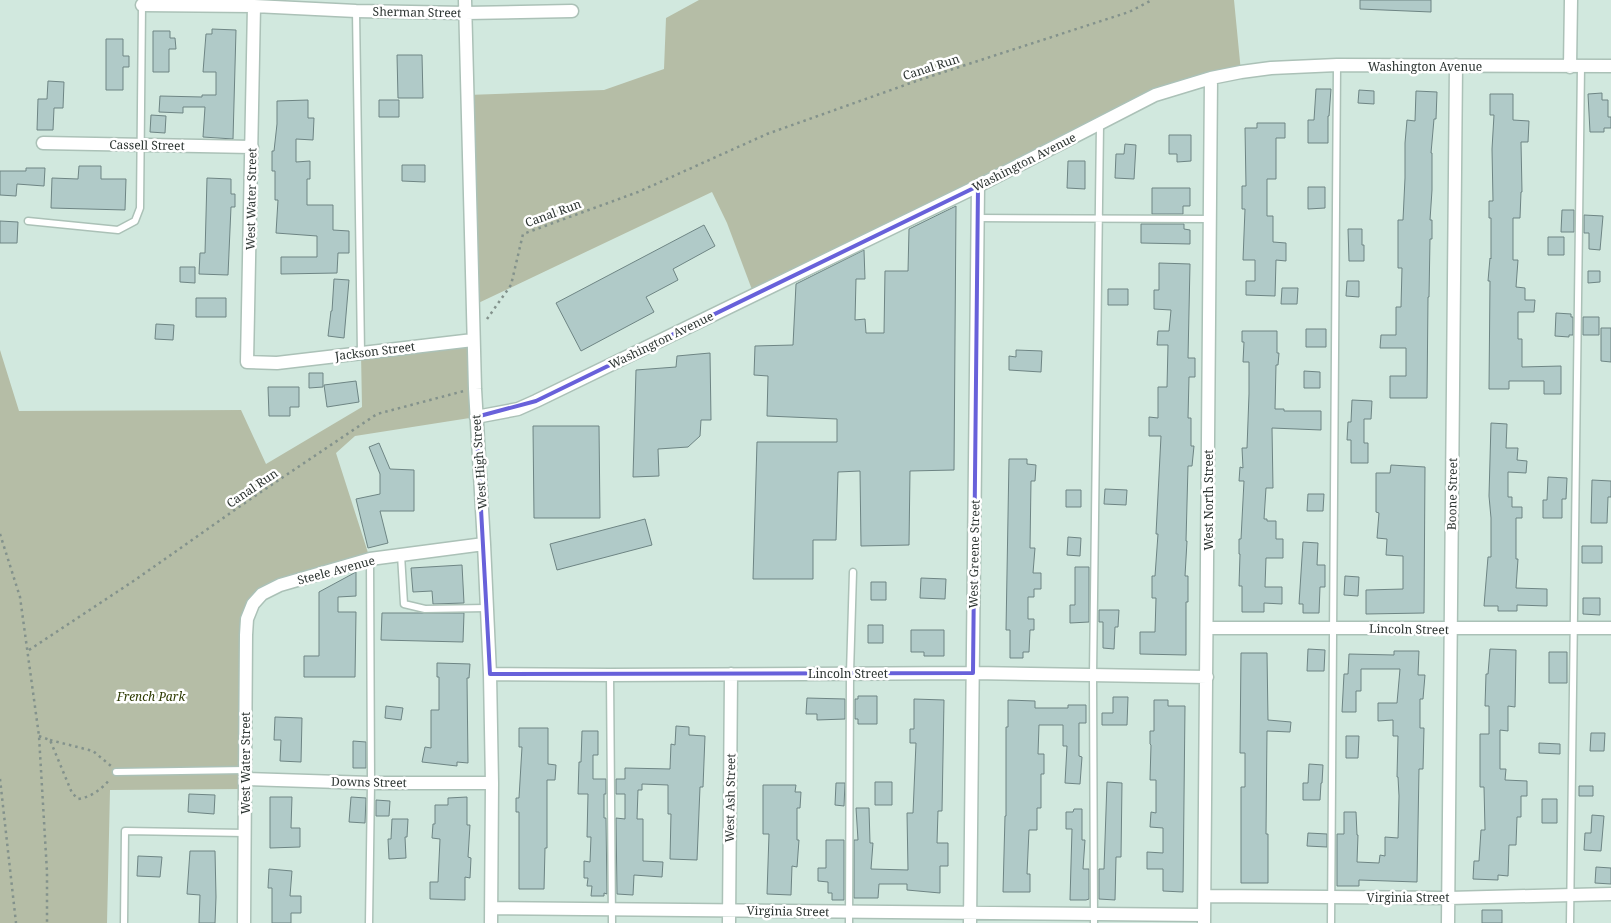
<svg xmlns="http://www.w3.org/2000/svg" width="1611" height="923" font-family="'Noto Serif',serif">
<style>
.green{fill:#b5bda6}
.building{fill:#b0cac8;stroke:#6e8584}
.lines{fill:none;stroke-linecap:round;stroke-linejoin:round}
.service-casing{stroke:#abc1b7;stroke-width:9}
.minor-casing{stroke:#abc1b7;stroke-width:15}
.path{stroke:#83928c;stroke-width:2.5;stroke-dasharray:2.5 4;stroke-linecap:butt}
.service{stroke:#fff;stroke-width:6}
.minor{stroke:#fff;stroke-width:12}
.marked{fill:none;stroke:#6861da;stroke-width:4;stroke-linejoin:round}
.labels{text-anchor:middle;dominant-baseline:central;stroke-width:5;stroke-linejoin:round;paint-order:stroke}
.street-label{font-size:12px;fill:#2d3532;stroke:#fff}
.park-label{font-size:12px;font-style:italic;fill:#2c3900;stroke:#fff}
</style>
<rect width="100%" height="100%" fill="#d1e8de"/>
<path class="green" d="M699,0H1234L1241,72L1155,95L754,295L727,223L712,192L472,306L467,95L604,90L664,69L666,18Z
M473,340L476,417L355,436L336,453L370,559L280,585L253,604L245,789L110,790L107,923H0V350L19,411L241,410L266,464L362,407L361,353Z"/>
<path class="building" d="M1360,0H1431V12L1360,9Z
M212,29L236,30L233,139L203,137L205,107H183V113L159,112L160,96L202,97V95H216V72H203L206,34H212Z
M153,31H170V38H175L176,49H169V72H153Z
M106,39H123V56H129V67H123V90H106Z
M397,55H422L423,98H398Z
M48,81L64,82L63,108H54L53,130H37L38,99H47Z
M1316,89H1331L1329,116H1328V143H1308V120H1314Z
M1359,90L1374,91V104L1358,103Z
M1416,91L1437,92L1436,119H1434L1431,153H1432V190L1430,220H1432V239H1430L1429,297H1428L1427,398H1390V376H1406V348H1380L1381,335H1396V307H1401L1402,268H1398V220H1403L1405,178V143L1407,120L1415,121Z
M1602,93V100H1608V117H1611V128H1604V132H1590L1588,94Z
M1490,94H1513V120L1529,121L1528,142H1521L1522,192H1521L1520,218H1513V260H1518L1516,287L1525,288V300H1535L1534,312H1518V339H1522V367L1561,366V394H1544V381H1509V389H1489L1490,281H1488L1490,258L1491,259V218H1489V201H1493L1492,149L1494,115H1490Z
M308,100V118H314L313,140L296,139V162L310,161V179H307V205H333V230L349,231V253H338L337,273L281,274V257H317V236L276,233L278,200H275V171H272V151H274L277,124V101Z
M379,100H399V117H379Z
M151,115L166,116L165,133L150,132Z
M1257,123H1285V138H1276V179H1267V216H1273V242L1286,243V261L1276,260L1275,296L1246,295V281H1255V260H1243L1245,209H1242V186H1246L1245,128H1257Z
M1169,135H1191V161L1177,162V154H1169Z
M1125,144L1136,145L1134,179L1115,178L1116,154H1124Z
M1068,161H1085V189L1067,188Z
M402,165H425V182L402,181Z
M79,166H101V179H126L125,210L51,208L52,178L78,179Z
M26,168H45L44,186L17,184L16,196L0,195V171H26Z
M207,178L231,179V194H235V207H231L228,275L199,274L200,253H205Z
M1308,187H1325V208L1308,209Z
M1152,188H1190V206H1183V214H1152Z
M956,206L954,470L910,471L909,545L861,546L860,471L838,472L836,540H813V579H753L757,442H837V419L767,416L768,376L754,375L755,346L793,345L796,284L864,250L865,279H856L855,320L865,319L866,333H884L885,271H908L909,229Z
M1562,210H1574V232H1561Z
M1584,215L1603,216L1600,250L1589,249V233H1584Z
M0,221L18,222L17,243H0Z
M1141,224H1184V229L1190,230V244L1141,243Z
M704,225L715,246L673,269L678,280L646,297L654,312L581,351L556,303Z
M1348,229H1362V245H1364V261H1349Z
M1548,237H1564V255H1548Z
M1159,263L1190,264L1188,358H1195V377H1189L1188,418H1191V446H1194L1192,466H1188L1186,541H1187L1185,576H1188V602H1186V655L1140,654V632H1155L1156,598H1152V576H1155L1158,534H1156L1161,436H1149V417L1158,418V387H1167L1168,345H1157L1158,331H1169L1171,310L1154,309V290H1159Z
M180,267H195V283L180,282Z
M1588,271H1600V282L1588,283Z
M334,279L349,280L344,338L328,336L331,311H332Z
M1347,281H1359V297L1346,296Z
M1282,288H1298L1297,304H1281Z
M1108,289H1128V305H1108Z
M196,298H226V317H196Z
M1556,313L1571,314V317H1573V335H1569V337L1555,336Z
M1583,317H1599V335H1583Z
M156,324L174,325L173,340L155,339Z
M1601,328H1611V362L1601,361Z
M1306,329H1326V347H1306Z
M1242,331H1277V353H1279L1278,365H1276L1275,409H1284V411H1321V430L1272,428L1273,488H1266L1264,519H1267V521H1276V539H1283V558H1266L1265,587H1282V604L1264,603V612H1242V586H1239L1240,554H1239V539H1241L1244,481H1239L1240,467L1243,468L1242,448H1247L1249,394V362H1243L1244,342H1242Z
M1016,350L1042,351L1041,372L1009,370V356L1016,357Z
M710,353L711,420H701L700,436L688,447L658,449L659,476L633,477L636,370L676,367L677,356Z
M1304,371L1320,372V388H1304Z
M309,373H323V387L309,388Z
M356,381L359,402L327,407L324,385Z
M268,387H299V407H290V416H269Z
M1352,400L1372,401L1371,419H1364V443H1368V463H1351V440H1347L1348,422H1351Z
M1491,423L1507,424L1506,448H1518L1517,460L1527,461L1526,473L1508,472V497H1512V507H1522V518H1516V559H1518L1516,588L1547,589V606L1517,605V611H1498V606H1484L1488,557H1491V518L1489,496Z
M533,426H599L600,518H534Z
M379,443L390,469L414,470V511H380L388,543L368,548L356,499L380,494V474L369,447Z
M1009,459H1027V464L1036,465L1035,481H1031L1030,548H1035L1033,573H1041V589H1034V597H1028V619H1034V630H1030L1029,652H1023V658H1010V630H1006Z
M1391,465L1425,467L1424,613L1366,614V590L1403,589V556L1386,555L1387,539L1377,538L1379,513L1376,512V473H1390Z
M1548,477L1567,478L1566,499H1562V518H1543V500H1547Z
M1592,480L1611,481V497H1608L1607,523H1591Z
M1105,489L1127,490L1126,505L1104,504Z
M1066,490H1081V507H1066Z
M1308,494H1324L1323,511H1307Z
M645,519L652,545L557,570L550,544Z
M1068,537L1081,538L1080,556L1067,555Z
M1303,542L1318,543L1317,565H1325V587H1320L1319,613H1303V604H1299Z
M1582,546H1602V563H1582Z
M462,565L464,603L433,604L432,591L413,592L411,568Z
M1075,567H1089V622L1070,623V605H1075Z
M356,572V596L338,597V612H356L355,677H304V656H319V592Z
M1345,576L1359,577L1358,596L1344,595Z
M921,578L946,579L945,599L920,598Z
M871,582H886V600H871Z
M1583,598H1600V615L1583,614Z
M1099,610H1119L1118,627H1115L1114,649L1103,648V622H1099Z
M382,613H464L463,642L381,640Z
M868,625H883V643H868Z
M911,630H944V656H924V652H911Z
M1308,649L1325,650L1324,671H1307Z
M1490,649L1516,650L1515,707L1508,706V731L1500,730V769H1506L1505,780L1527,781V796H1521V817H1517L1516,845H1509L1508,876L1498,875V880L1473,879L1474,861H1479L1481,830H1485L1484,787H1480V734H1489V706H1485L1486,674H1488Z
M1394,651H1419L1418,675H1425L1423,699H1420V728H1424L1423,769H1419L1417,882L1359,880V886H1337V834H1344V812H1356L1357,835H1358L1357,862L1379,863L1380,855L1385,856V837L1398,838L1399,796L1398,777H1397L1398,736H1393V720L1378,721V703H1397L1400,669H1361V691H1356V712H1342L1344,674H1348L1349,654L1394,655Z
M1549,652H1567V683H1549Z
M1241,653H1267L1268,720L1291,722L1290,732L1267,731L1266,834H1268V883H1241V787H1245V753H1240Z
M437,663L470,664L469,678H467L468,763L457,762V766L422,762L425,747L431,748V710H439V677H437Z
M858,696H877V724H858V719H855V699H858Z
M1113,697H1128L1127,725H1102V713H1113Z
M807,698L845,699V719L817,720V714H806Z
M914,699L944,700L942,811H938L937,843H948V866H940V893L907,890V884H879L878,898H854V840H858L856,808H869L870,843H873L871,869L908,870L907,813H913L916,743H910V729H914Z
M1008,700L1035,701V708H1068V705H1086V723H1079V756L1082,757L1080,784L1065,783L1067,746H1063V725H1039L1038,754H1044V774H1041V808H1037V830H1029L1027,874H1030V892H1003L1005,816H1006V727H1008Z
M1154,700H1168V706H1185L1183,892L1163,891V869H1147V852L1163,853V828L1150,827L1151,812L1156,813V780H1150L1151,745L1150,744V731H1154Z
M386,706L403,708L401,720L385,718Z
M275,717L302,718L301,762L280,761L281,740H274Z
M676,726L689,727V735L705,736L703,787H700L697,860L670,859L671,814H668V785L642,784V790H638L637,819H643V861L663,862L662,877L634,875L633,895L617,894L616,818L625,819V794H616V779H625V768L670,769L671,744L675,745Z
M519,728H548V764L556,765L555,780H547V848H545L544,889H519V812H516V798H519L522,747H519Z
M582,731H598V755H593V779H606V794H604V818H606L607,894L604,893V896H591L592,886H587L588,878H584V861L590,862L591,837H587L588,794H578L579,762H581Z
M1591,733H1605L1604,751H1590Z
M1346,736H1359L1358,758H1346Z
M353,741L366,742V768H353Z
M1539,743L1560,744V754L1539,753Z
M1309,764L1323,765L1322,783H1321L1320,800H1303V783H1308Z
M875,782H892V805H875Z
M1107,782L1122,783L1121,857H1116L1115,900L1099,899V869H1104Z
M836,783H845L844,806L835,805Z
M763,785H796L795,792H801L800,808H797V840H799L797,867L792,866L791,895L767,894L769,834H763Z
M1579,786H1593V796H1579Z
M189,794L215,795L214,814L188,812Z
M270,797H292L291,828H300V847L270,848Z
M351,797L366,798L365,823L349,822Z
M467,797V825H470L468,857L471,858L470,878L465,877V900L430,899V882H438L440,839L432,838L433,824H435V805H448V798Z
M1542,799H1557V823H1542Z
M376,800L390,801L389,816H376Z
M1074,809H1082V840H1085L1083,869H1089V899L1086,900H1070L1072,829H1066V812H1073Z
M1592,815L1604,816L1601,851L1584,850L1585,833H1591Z
M392,819H408L407,837H405L406,858L389,859L388,839H391Z
M1308,833L1327,834V847L1307,846Z
M826,840H844V900H832V893H828V882L818,881V868H826Z
M190,851H215L216,897L215,923H199L200,895L187,894Z
M138,856L162,857L160,877L137,876Z
M1596,867L1611,868V884L1595,883Z
M269,869L292,871L290,896H301V913H291V923H272V888H268Z
M1482,910H1502V923H1482Z"/>
<g class="lines">
<defs>
<path id="service" d="M356,11L361,353
M977,218L1211,219
M28,221L118,230L135,221L140,208L142,5
M401,555L404,604L425,609L487,608
M610,675L612,923
M116,772L245,770
M124,923L125,831L245,833
M369,923L371,783L370,559
M849,923L850,673L853,572
M1094,923L1093,675L1100,124
M1331,923L1337,65
M1570,923L1581,66"/>
<path id="minor" d="M465,0L475,389L484,544L490,674L492,783L491,923
M142,5L254,6L356,11L465,13L572,11
M254,6L247,362L277,363L473,340
M1570,67L1571,0
M43,143L252,147
M476,417L518,409L536,401L978,186L1155,95L1211,78L1241,72L1271,68L1337,65L1611,66
M1207,628H1611
M490,674L610,675L973,673L1207,677
M245,779L371,783H492
M1205,896L1449,898L1611,894
M491,908L1204,915
M244,923L246,635L247,619L253,604L262,594L280,585L370,559L484,544
M729,923L731,674
M970,923L978,186
M1204,923L1211,78
M1448,923L1456,65"/>
</defs>
<use href="#service" class="service-casing"/>
<use href="#minor" class="minor-casing"/>
<path class="path" d="M487,319L511,285L523,234L638,192L767,134L922,79L1129,12L1152,0
M0,534L20,597L39,736L47,872V923
M29,650L135,580L249,500L377,414L464,391
M39,736L50,740L72,793L78,799C91,797 101,790 110,779
M50,740L93,751L111,766
M0,779L16,923"/>
<use href="#service" class="service"/>
<use href="#minor" class="minor"/>
</g>
<path class="marked" d="M978,186L973,673L490,674L476,417L536,401Z"/>
<g class="labels">
<g class="street-label">
<text transform="translate(417 12) rotate(1)">Sherman Street</text>
<text x="1425" y="66">Washington Avenue</text>
<text transform="translate(931 67) rotate(-18)">Canal Run</text>
<text transform="translate(147 145) rotate(1)">Cassell Street</text>
<text transform="translate(1024 162) rotate(-27)">Washington Avenue</text>
<text transform="translate(251 199) rotate(-89)">West Water Street</text>
<text transform="translate(553 213) rotate(-20)">Canal Run</text>
<text transform="translate(661 340) rotate(-26)">Washington Avenue</text>
<text transform="translate(375 351) rotate(-7)">Jackson Street</text>
<text transform="translate(479 462) rotate(-94)">West High Street</text>
<text transform="translate(252 488) rotate(-34)">Canal Run</text>
<text transform="translate(1452 494) rotate(-89)">Boone Street</text>
<text transform="translate(1208 500) rotate(-90)">West North Street</text>
<text transform="translate(974 554) rotate(-89)">West Greene Street</text>
<text transform="translate(336 570) rotate(-15)">Steele Avenue</text>
<text transform="translate(1409 629) rotate(1)">Lincoln Street</text>
<text x="848" y="673">Lincoln Street</text>
<text transform="translate(245 763) rotate(-90)">West Water Street</text>
<text transform="translate(369 782) rotate(1)">Downs Street</text>
<text transform="translate(730 798) rotate(-89)">West Ash Street</text>
<text x="1408" y="897">Virginia Street</text>
<text transform="translate(788 911) rotate(1)">Virginia Street</text>
</g>
<g class="park-label">
<text x="151" y="696">French Park</text>
</g>
</g>
</svg>
